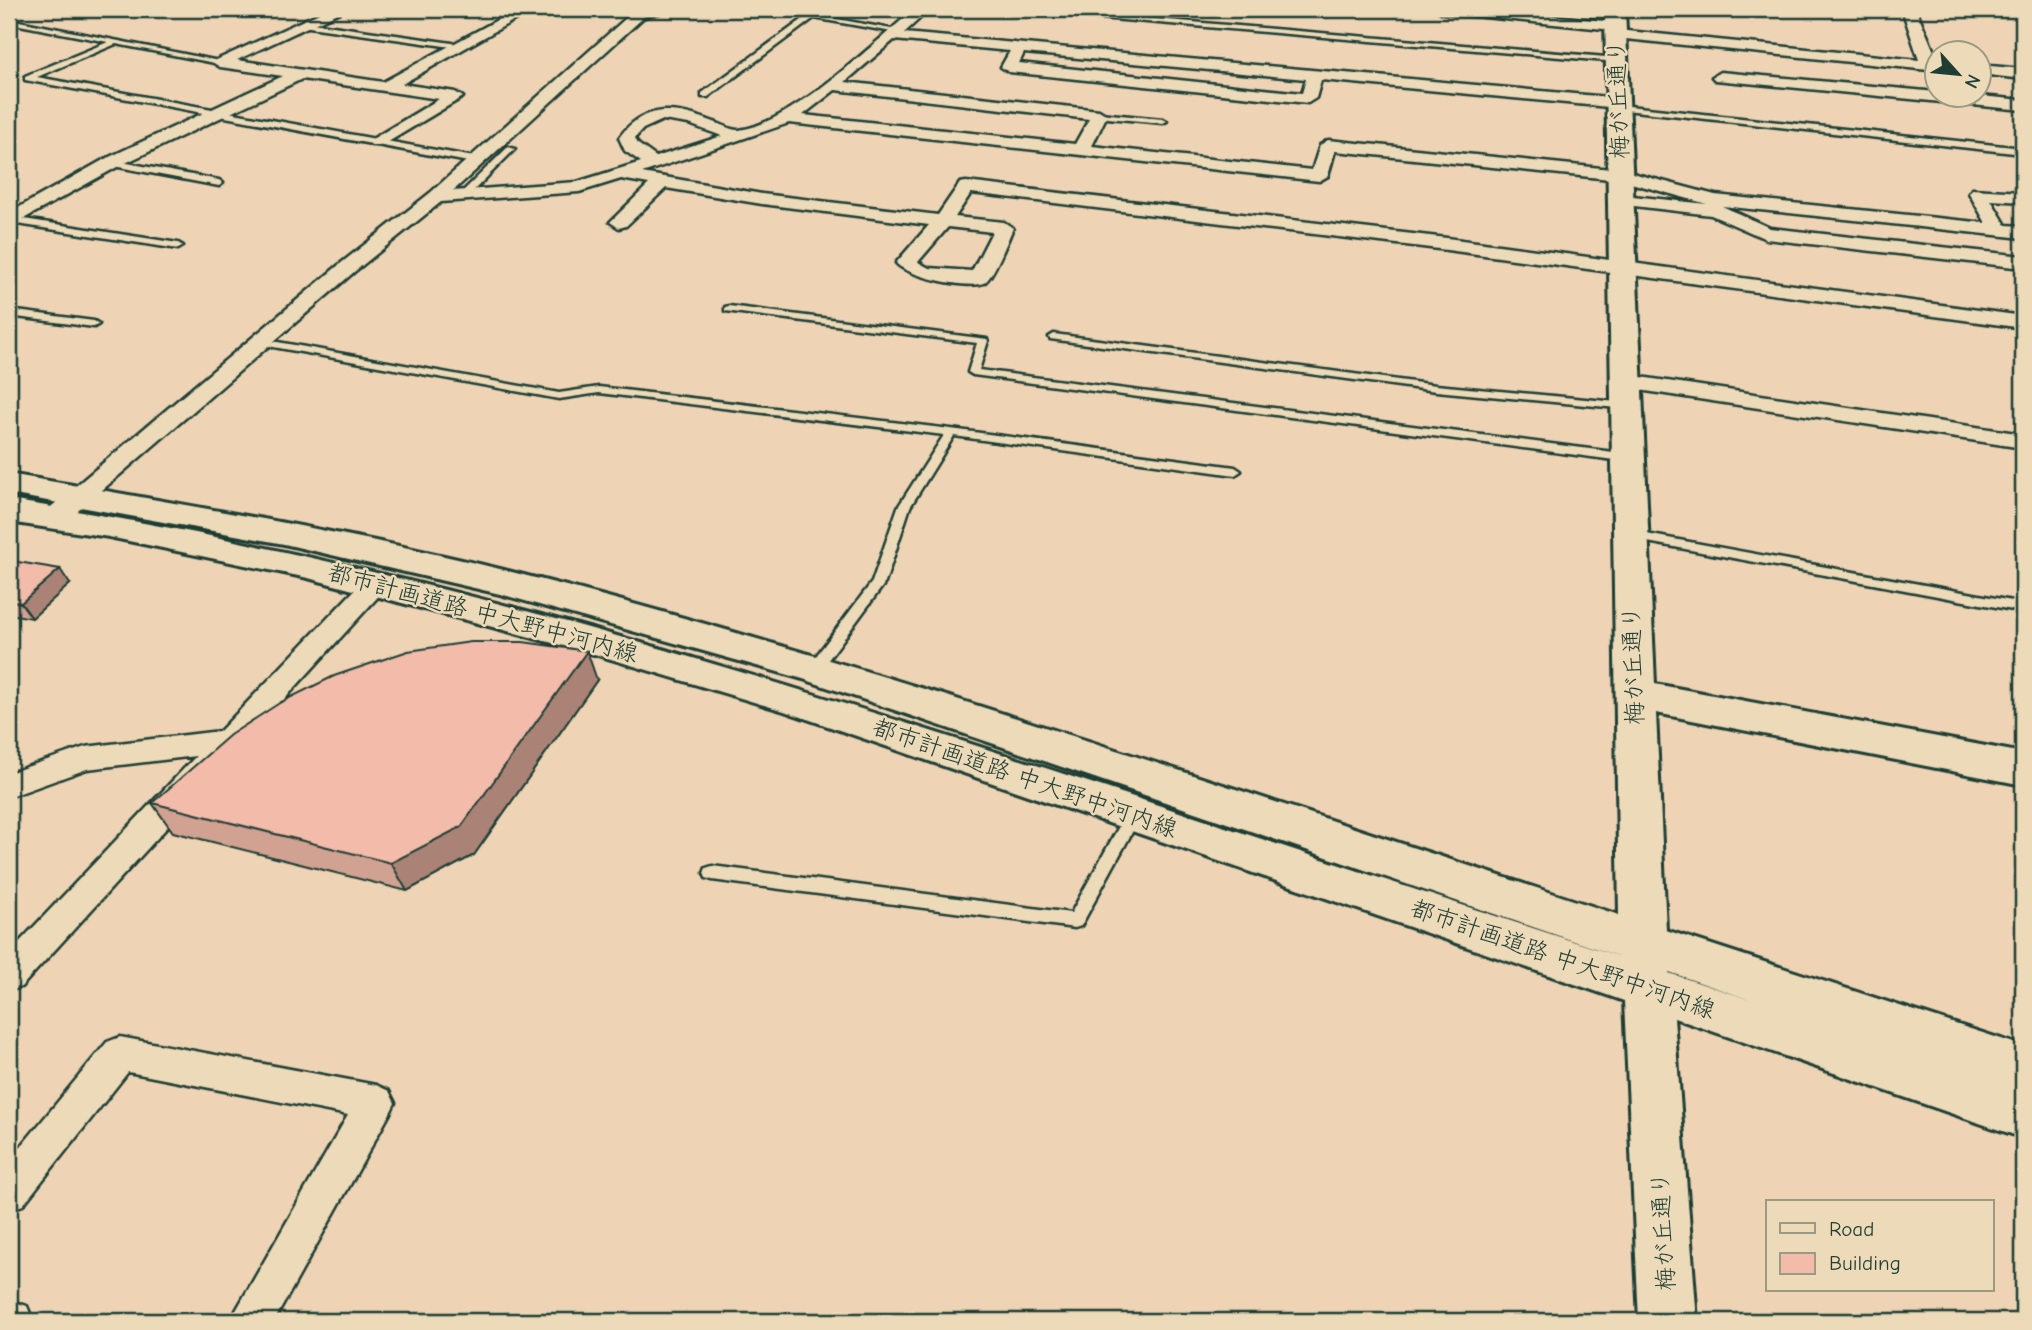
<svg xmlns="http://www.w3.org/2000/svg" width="2032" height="1330" font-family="'Comic Neue','Klee One',sans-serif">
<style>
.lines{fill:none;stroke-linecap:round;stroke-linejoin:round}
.lane-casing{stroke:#1f3d34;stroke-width:5}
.street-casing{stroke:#1f3d34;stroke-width:5}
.secondary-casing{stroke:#1f3d34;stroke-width:6}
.lane{fill:#eddab8;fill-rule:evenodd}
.street{fill:#eddab8;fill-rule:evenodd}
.secondary{fill:#eddab8;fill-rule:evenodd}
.wall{fill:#d1a191;stroke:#1f3d34;stroke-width:2}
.shaded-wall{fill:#aa8376;stroke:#1f3d34;stroke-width:2}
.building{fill:#f3bba9;stroke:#1f3d34;stroke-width:2}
.labels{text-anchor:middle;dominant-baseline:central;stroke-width:5;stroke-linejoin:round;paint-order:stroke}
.street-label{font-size:24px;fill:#1f3d34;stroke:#eddab8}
</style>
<rect width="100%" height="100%" fill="#eed4b5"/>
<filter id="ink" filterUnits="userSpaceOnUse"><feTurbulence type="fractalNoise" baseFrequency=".0143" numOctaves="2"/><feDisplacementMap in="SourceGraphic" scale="14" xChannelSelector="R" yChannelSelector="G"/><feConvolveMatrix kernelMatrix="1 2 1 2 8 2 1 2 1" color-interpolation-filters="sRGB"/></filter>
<g filter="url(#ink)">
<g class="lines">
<defs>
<path id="lane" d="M1012,9H1038L1618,58L1622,60L1618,62L1016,11Z
M810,14L902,31L898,33L814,18L708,97H702V93Z
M9,19L224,62L220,64L116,44L37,77L474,157L478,160L474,163L25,80V76L108,42L9,23Z
M305,22L459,44L463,46L459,48L302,26Z
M1619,105L2023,148V154L1616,109V105Z
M1099,113L1163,119L1167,121L1163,123L1096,117L1095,115Z
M508,147L515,149L467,197H461V193Z
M111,160L219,180L223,183L219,186L108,165V161Z
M11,217L178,243L183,246L178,249L11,223L9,222V218Z
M729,306L987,339L988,341L979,370L1629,454L1635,458L1629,462L973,375L968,372L977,343L725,311V307Z
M9,310L94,321L99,324L94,327L9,316Z
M1054,334L1436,385L1628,403L1634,406L1628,409L1436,391L1050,339L1049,337Z
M261,339L559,393L599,387L951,429L1235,467L1241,471L1235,475L954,436L910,507L885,583L819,672L814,673L807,668L872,582L898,507L944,435L599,393L559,399L257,344L256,342Z
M1630,531L2023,603V612L1626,538L1624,535Z
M1134,808L1140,810L1142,814L1081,926L1075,928L712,880L706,878L704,873L706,868L712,866L1071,913L1128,810Z"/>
<path id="street" d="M328,9H346L237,60L383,82L512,12L510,9L532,10L402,84L455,92L463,97L383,145H371L369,141L439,99L302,79L117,167L9,227V213L105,159L283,76L220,67L212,62Z
M645,9H674L644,17L453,191L577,182L641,162L625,151L619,138C644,102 677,108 714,122C721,124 732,131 739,130C793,123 872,44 915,9H930L904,33L1619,98L1627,103L1619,108L1321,80L1316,98L1308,103L1009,72L1001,67L1010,51L894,40L845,82L1099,110L1107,115L1092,146L1312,170L1320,145L1328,140L1621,170L1715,195L1986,223L1969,193L1972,189L2023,192V202L1991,200L2006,225L2023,226V238L1722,206L1770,228L2023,256V268L1766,239L1711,215L1617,204L1614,200L1617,196L1623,195L1707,204L1620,180L1335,151L1328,176L1319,181L789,123L642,173L762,194L938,215L960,183L966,182L1447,238L2023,316V328L1447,250L971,193L955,217L1004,222L1013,228C1008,239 994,276 985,282C973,291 906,276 896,263L929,225L762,204L666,188L626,226L619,228L610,222L649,184L621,179L579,192L441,202L354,272L64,523H46L43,517L46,511L340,264L430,193L634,11ZM1024,53L1306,79L1302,93L1019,63ZM835,90L1089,119L1075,144L803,115ZM663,120L689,124L722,136L656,157L638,144L635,138L643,129ZM948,227L992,232L972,271L929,268L918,262Z
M1436,9H1483L1615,22L1622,26L1617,30L1919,60L1902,9H1916L1938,61V71L1616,38L1609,34L1614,30L1443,13Z
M1980,65L2023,69V79L1980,74Z
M1720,72L2023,100V110L1715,80L1712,77Z
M1627,375L2023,434V448L1619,387L1616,382Z
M377,573L386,576L390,582L386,588L21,987L9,991V953L196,756L87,769L9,797V773L85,747L220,731L368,576Z
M120,1037L376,1085L389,1091L395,1103L389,1115L274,1321H230L348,1115L128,1072L23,1205L9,1210V1161L107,1042Z
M9,1300L27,1306L33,1321H9Z"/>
<path id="secondary" d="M1605,9H1625L1655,684L2023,753V785L1656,713L1666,930L2023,1046V1138L1674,1018L1697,1321H1639L1624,1001L784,711L594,654L308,578L109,537L9,522V500C386,558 739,667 1100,786C1274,843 1447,900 1621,957L803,679L500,594L284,544L9,494V474C174,503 341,530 504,570C881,665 1249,795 1619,915ZM1669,972L1751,1000L1669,973Z"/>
</defs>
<use href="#lane" class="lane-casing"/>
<use href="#street" class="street-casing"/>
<use href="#secondary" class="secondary-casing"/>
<use href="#lane" class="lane"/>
<use href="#street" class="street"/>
<use href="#secondary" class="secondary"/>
</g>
<path class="wall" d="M9,563L70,584L32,618L9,614Z
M597,680L474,855L407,891L173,832L152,803Z"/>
<path class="shaded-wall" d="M60,569L70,584L32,618L21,603Z
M587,651L597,680L474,855L407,891L391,863Z"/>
<path class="building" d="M12,561L60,569L21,603L9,601V563Z
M471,642H523L587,651L461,827L391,863L152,803L230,735L281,702L334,676L408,651Z"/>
</g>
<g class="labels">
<g class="street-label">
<text transform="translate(1618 99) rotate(-92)">梅が丘通り</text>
<text transform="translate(483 613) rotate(15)">都市計画道路 中大野中河内線</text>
<text transform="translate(1633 665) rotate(-92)">梅が丘通り</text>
<text transform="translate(1025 778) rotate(19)">都市計画道路 中大野中河内線</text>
<text transform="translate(1563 959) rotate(19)">都市計画道路 中大野中河内線</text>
<text transform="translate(1663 1231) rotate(-93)">梅が丘通り</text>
</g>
</g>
<rect width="2032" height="1330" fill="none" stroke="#eddab8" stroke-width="35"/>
<rect x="18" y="18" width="1997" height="1295" fill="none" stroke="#1f3d34" stroke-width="2.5" filter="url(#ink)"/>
<rect x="1766" y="1200" width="228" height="91" fill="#eddab8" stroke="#9b9b83" stroke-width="2"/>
<rect x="1780" y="1223" width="35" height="10" fill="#eddab8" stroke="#9b9b83" stroke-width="2"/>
<text x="1829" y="1236" font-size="21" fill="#1f3d34">Road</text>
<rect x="1780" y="1253" width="35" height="21" fill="#f3bba9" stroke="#9b9b83" stroke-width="2"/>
<text x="1829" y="1270" font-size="21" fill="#1f3d34">Building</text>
<g transform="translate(1958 74) rotate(117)"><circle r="33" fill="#eddab8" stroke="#9b9b83" stroke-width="2"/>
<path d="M0-5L12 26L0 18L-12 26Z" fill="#1f3d34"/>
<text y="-10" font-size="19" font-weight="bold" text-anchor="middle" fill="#1f3d34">N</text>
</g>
</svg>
